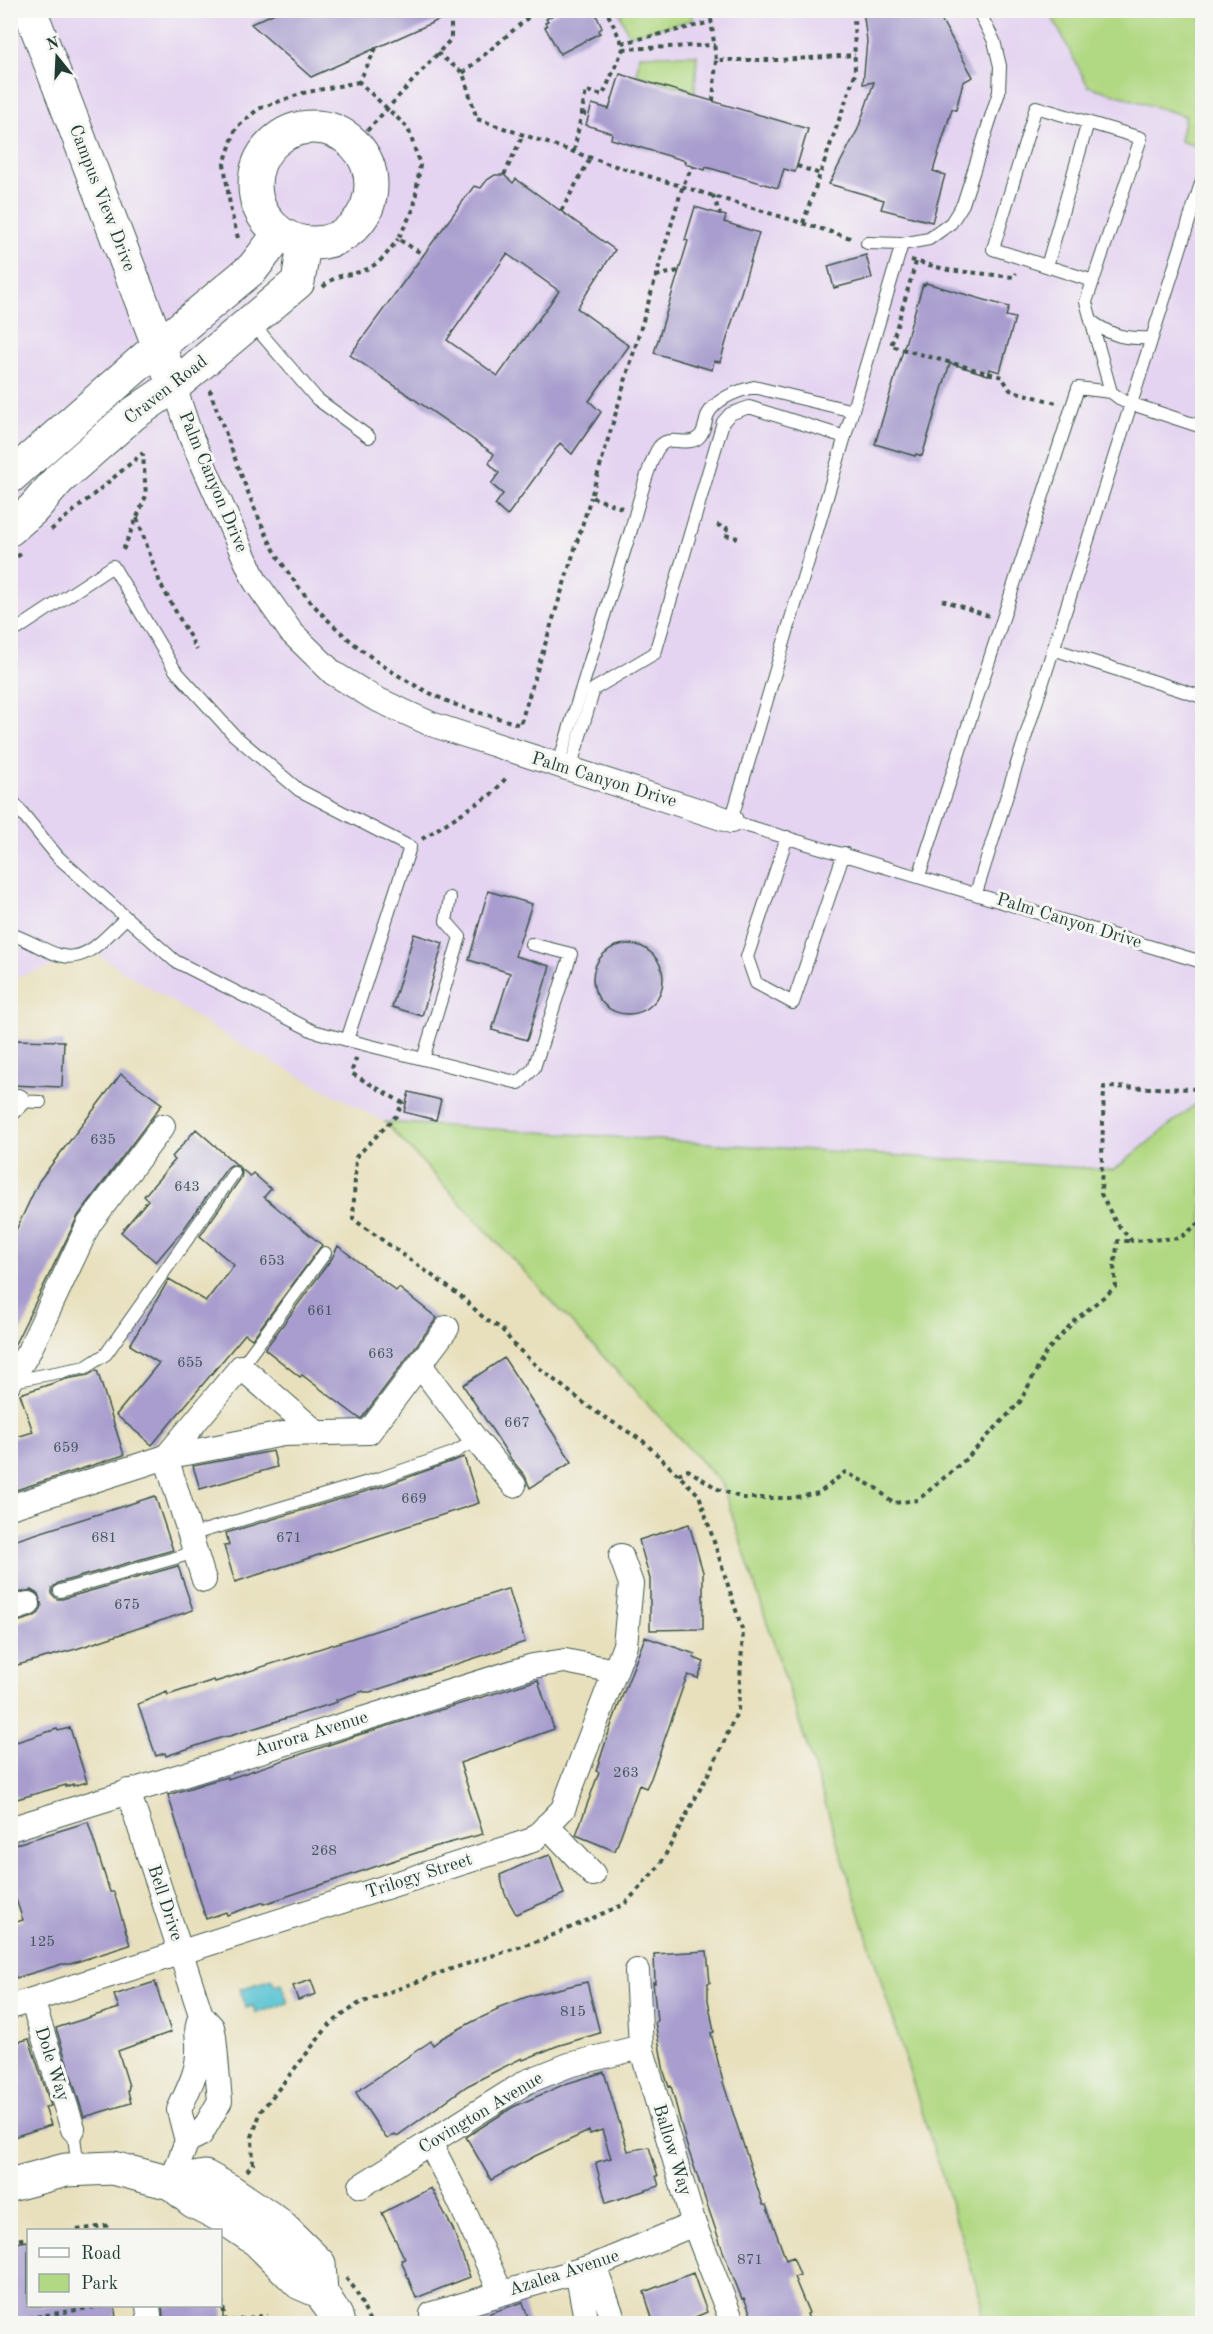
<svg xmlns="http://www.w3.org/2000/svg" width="1213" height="2334" font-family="'Old Standard TT',serif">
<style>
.built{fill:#e4d3f1}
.green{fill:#b1d882;stroke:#688a5b;stroke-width:1.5}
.water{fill:#57c3d2;stroke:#3b8083;stroke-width:1.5}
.building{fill:#a89dce;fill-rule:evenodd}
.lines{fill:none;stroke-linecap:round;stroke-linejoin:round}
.lane-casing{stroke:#3d5549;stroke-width:14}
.street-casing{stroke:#3d5549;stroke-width:26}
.secondary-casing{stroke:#3d5549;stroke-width:35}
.path{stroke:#3d5549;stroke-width:4;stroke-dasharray:4.5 4.5;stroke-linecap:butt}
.lane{stroke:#fff;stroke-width:12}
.street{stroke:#fff;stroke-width:24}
.secondary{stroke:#fff;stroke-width:33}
.labels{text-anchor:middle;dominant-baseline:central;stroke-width:6;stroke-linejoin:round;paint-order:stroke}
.number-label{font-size:15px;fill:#41555a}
.street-label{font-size:18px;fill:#1f3d34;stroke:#f6f6f2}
</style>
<rect width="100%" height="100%" fill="#f6f6f2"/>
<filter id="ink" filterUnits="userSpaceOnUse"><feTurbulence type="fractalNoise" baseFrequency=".0167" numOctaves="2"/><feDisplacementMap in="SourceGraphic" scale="12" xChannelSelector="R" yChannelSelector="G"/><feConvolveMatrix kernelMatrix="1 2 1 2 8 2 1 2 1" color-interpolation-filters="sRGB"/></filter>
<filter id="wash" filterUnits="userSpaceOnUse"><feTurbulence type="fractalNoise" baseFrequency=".008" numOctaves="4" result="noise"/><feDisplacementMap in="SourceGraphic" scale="24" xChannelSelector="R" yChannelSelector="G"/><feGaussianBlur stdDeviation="1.35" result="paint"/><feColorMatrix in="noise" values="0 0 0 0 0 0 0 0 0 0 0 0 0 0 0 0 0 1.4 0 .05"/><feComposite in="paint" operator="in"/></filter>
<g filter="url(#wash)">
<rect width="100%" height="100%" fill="#e8e0bd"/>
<path class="built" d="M11,11H1049L1088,86L1185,116L1180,141L1202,148V1099L1114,1170L385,1122L234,1041L95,953L11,979Z"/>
<path class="green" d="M626,10L690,11L693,20L629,35L620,15Z
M1049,11H1202V148L1180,141L1185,116L1088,86Z
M639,55H697L695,92L637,75Z
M1202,1099V2323H981L982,2303L812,1761L722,1484L385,1122L1114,1170Z"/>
<path class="water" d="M272,1979L274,1985L281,1983L288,2003L256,2013L253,2006L246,2008L240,1989Z"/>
<g id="blocks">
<path class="building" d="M281,10H461L311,77L251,24Z
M562,10H594L602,28L598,31L600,33L560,54L545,27L547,26L545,23L548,21L546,19Z
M863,10H936L973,77L963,82L956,110L952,109L933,171L945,175L932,222L881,209L884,200L829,184L858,129L874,82L863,84L867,41Z
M620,74L808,129L795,172L784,169L778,188L706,167L705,170L685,164L686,161L611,139L612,133L586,125L592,104L609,109Z
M495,175H504L513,183L516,179L615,250L577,308L629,346L589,401L601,412L572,454L560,443L507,516L495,505L503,494L491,484L499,473L489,463L494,454L350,355L474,186L481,188L487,180ZM507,254L559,291L498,376L447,340Z
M695,207L726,216L724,222L759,233L720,362L714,361L712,370L654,353L688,241L685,240Z
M866,255L872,278L834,288L828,266Z
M926,283L1009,307L1006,316L1015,318L1000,372L990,369L988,375L950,363L922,456L916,454L915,456L875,444L923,284L925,285Z
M488,891L532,904L515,956L550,966L527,1040L492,1030L510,973L469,960Z
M414,934L443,943L422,1016L392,1007Z
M593 979a35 35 0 1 1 70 0a35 35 0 1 1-70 0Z
M10,1040L64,1041L62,1087L10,1085Z
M121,1074L162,1104L78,1216L10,1354V1243L39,1181Z
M409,1092L441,1100L436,1120L404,1112Z
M196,1129L238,1166L231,1165L227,1168L183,1230L156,1262L121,1232L148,1200L144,1196L175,1160L172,1157Z
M240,1168L250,1176L253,1173L271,1189L264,1197L322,1245L252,1339L245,1334L152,1445L116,1415L159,1363L130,1345L169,1279L206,1301L234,1265L200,1236L241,1178L242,1173Z
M338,1246L396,1291L399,1288L437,1318L362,1418H359L302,1375L300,1377L265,1349L332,1258Z
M504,1358L572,1462L530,1488L525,1476L511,1459L463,1385Z
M97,1370L124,1455L10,1492V1439L33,1432L20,1394L66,1379L88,1375Z
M273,1451L277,1467L200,1489L193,1466Z
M464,1457L479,1503L235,1582L224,1546L229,1545L226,1533L384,1486Z
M155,1496L173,1550L58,1583L52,1588V1594L57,1599H62L178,1566L193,1610L76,1649L10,1667V1624L33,1617L39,1613L42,1606L38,1594L31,1590L10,1595V1542Z
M689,1524L703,1572V1629L650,1630V1579L639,1540Z
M507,1589H509L525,1642L370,1692H364L363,1691L336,1700L337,1702L230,1736L223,1737L166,1756L165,1753L156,1756L138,1704L167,1692L168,1695L214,1680L215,1682Z
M645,1637L695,1654L694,1658L704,1662L698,1678L688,1675L684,1684L651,1778L646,1788L639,1785L615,1851L576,1835L599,1772L596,1771L612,1723Z
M538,1680L554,1729L460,1763L483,1834L434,1847L264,1904V1902L227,1915L226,1912L206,1919L168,1795L209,1782L228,1777V1779L355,1736Z
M70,1728L87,1782L73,1786V1784L66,1787V1785L17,1799L16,1795L10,1796V1744L57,1729L58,1731Z
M88,1822L110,1892H114L130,1945L70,1964H62L16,1978L15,1974L10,1976V1924L23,1920L10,1882V1846Z
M550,1855L564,1894L516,1914L505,1894L500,1875L531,1861Z
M707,1951L710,1983H708V2000L714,2032L711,2033L723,2082L763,2205H766L786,2260L793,2257L800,2275L794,2277L809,2313L807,2314L811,2324H755L744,2298L742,2299L723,2251L686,2143L671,2086L669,2087L664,2072L655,2022L657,2021L653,1982L655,1983L654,1954Z
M311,1980L316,1994L298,2000L293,1986Z
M155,1982L171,2032L118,2051L129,2086L128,2091L131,2103L84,2117L56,2028L119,2008L114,1995Z
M587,1982L600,2033L557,2046L523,2060L522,2058L494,2072L467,2086L397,2136L395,2134L388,2139L386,2138L358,2096L356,2092L431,2041L433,2045L442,2038L474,2021L498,2010L497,2008L532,1995Z
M29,2039L51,2106L45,2107L51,2125L10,2138V2044Z
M604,2072L628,2151L649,2147L658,2176H656L659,2186L606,2203L596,2164L597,2162L611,2158L602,2130L590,2134L589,2131L535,2156L491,2180L466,2137L513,2107L565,2084Z
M431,2188L453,2229L470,2277L416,2298L401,2260L405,2259L382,2213Z
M28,2241V2306H115L116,2324H12L10,2244Z
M693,2273L707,2312L679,2324H654L644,2292Z
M523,2302L530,2324H468L467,2321Z
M162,2306H223V2324H196L195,2319L164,2324Z"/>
</g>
</g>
<g filter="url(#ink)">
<use href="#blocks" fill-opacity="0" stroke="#3d5549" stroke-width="1.5"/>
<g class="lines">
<defs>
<path id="lane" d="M867,243L902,244L929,239L951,223L963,204L999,92L1000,66L994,41L978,10
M902,244L731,821L1202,962
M1047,266L1088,122
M1093,281L993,249L1036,107L1141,138L1086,302L1111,392L1123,401L1202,427
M1091,321C1113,337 1126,339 1152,338
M252,323L317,399L369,437
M10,634L113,566L175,670L234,735L299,790L410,847L347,1040L313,1031L175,961L58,857L10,798
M1053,649L1202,697
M558,766C582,687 606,608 631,530C636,512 649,460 659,447C670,433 689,449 700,436C705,430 705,421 708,414C717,398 737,391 754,387L853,411
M570,769L594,689L655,653L723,422L730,414L749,407L845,437
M787,837L747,957L756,983L793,1003L844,853
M919,876L1078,388L1111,392
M976,893L1202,180
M10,934C28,939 42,950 59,955C87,964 107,935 126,918
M347,1040L519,1083L534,1068L571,954L531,944
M423,1059L460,937L446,921L450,898
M15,1101L40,1102
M241,1367L325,1253
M13,1381L86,1367L106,1354L234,1173
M190,1535L381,1478L453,1453L476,1440
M60,1591L196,1552
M73,2129L78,2168"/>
<path id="street" d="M174,386L191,437L255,581L291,632L333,673L374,698L431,724L731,821
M10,1109L18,1101
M420,1365L476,1440L514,1485
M10,1382L29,1351L89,1224L163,1126
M10,1507L166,1457L283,1434L369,1432L447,1328
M204,1580L166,1457L241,1367L318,1434
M10,1610L28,1604
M128,1791L201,2015L212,2027L214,2036L220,2101L201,2134L187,2141
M547,1825L593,1874
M10,1829L533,1666L565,1661L615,1671
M637,1971L641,2047L694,2224L733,2324
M32,2000L73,2129
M10,2007L533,1840L563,1809L625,1645L631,1584L621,1556
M187,2141L179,2110C187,2091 198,2073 198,2052C199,2035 194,2033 201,2015
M430,2143L459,2200L501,2293
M171,2183L187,2141
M361,2186L526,2082L569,2065L641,2047
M594,2266L615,2324
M577,2271L587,2324
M148,2306L150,2324
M432,2314L594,2266L694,2224"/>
<path id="secondary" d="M30,10L174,386
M255 185a58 58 0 1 1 116 0a58 58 0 1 1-116 0Z
M10,477L159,346L253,268L280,233
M10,529L33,509L59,479L133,414L174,386L298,282L304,244
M171,2183L205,2177L230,2191L277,2223L319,2264L321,2292L336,2316L338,2324
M10,2185L66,2170L113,2168L171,2183L193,2201L220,2215L257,2240L300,2283L321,2292"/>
</defs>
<use href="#lane" class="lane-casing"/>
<use href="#street" class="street-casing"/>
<use href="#secondary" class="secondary-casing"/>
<path class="path" d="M710,10L716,60H780L855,55
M622,43L712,22
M376,48L359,82L408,128L420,165L414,208L398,239L424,255
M623,49L715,45
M437,53L463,73L477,119L612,165L854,239
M463,73L537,10
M713,101L716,60
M582,113L589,115
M355,144L451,39V10
M574,151L586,91L603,95L623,49L622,43L606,10
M797,166L820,174
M504,175L523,135
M713,195L720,214
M561,211L591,157
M803,223L855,74L854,10
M238,238L231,212L224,164L236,128L258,109L303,93L359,82
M911,260L948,270L1014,277L1016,273
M916,262L891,346L1002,377L1010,390L1060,404
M656,276L678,271
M323,287C341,270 348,278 367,269C381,263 389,251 398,239
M212,390L210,392C229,440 245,490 267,536C303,612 382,676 459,706C478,713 500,718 520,725L591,497
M622,508L591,497L683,185L693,166
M137,518L160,583L197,650
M717,525L727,528L725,535L738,538
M51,530L143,453
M123,550L146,496L143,454
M10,562L22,553
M942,600L989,616
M422,839L493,793L506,778
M1202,1084L1199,1089L1104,1087L1101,1194L1116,1223L1132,1241L1180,1238L1202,1221
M678,1474L688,1470L718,1489L742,1498H792L819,1493L845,1472L876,1488L893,1503L918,1500L966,1459L1020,1402L1046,1352L1075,1320L1116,1287L1114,1267L1118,1241H1132
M247,2171L253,2164L252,2137L261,2111L330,2024L358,2004L448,1970L544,1939L625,1904L660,1865L718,1755L738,1710L743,1632L699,1495L643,1441L593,1410L539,1368L514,1345L501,1328L486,1320L462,1297L353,1219L356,1157L396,1116L403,1103L351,1073L357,1056
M77,2230L111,2225
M10,2241L28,2238
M346,2278L355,2289L371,2324
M220,2291L226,2322
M10,2321L101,2306
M213,2324L267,2315"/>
<use href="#lane" class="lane"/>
<use href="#street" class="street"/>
<use href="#secondary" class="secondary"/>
</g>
</g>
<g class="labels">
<g class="number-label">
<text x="103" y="1140">635</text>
<text x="187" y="1187">643</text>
<text x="272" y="1261">653</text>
<text x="320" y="1311">661</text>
<text x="381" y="1354">663</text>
<text x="190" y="1363">655</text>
<text x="517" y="1423">667</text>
<text x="66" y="1448">659</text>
<text x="414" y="1499">669</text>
<text x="104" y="1538">681</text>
<text x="289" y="1538">671</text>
<text x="127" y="1605">675</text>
<text x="626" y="1773">263</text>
<text x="324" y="1851">268</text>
<text x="42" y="1942">125</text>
<text x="573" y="2012">815</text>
<text x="750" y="2260">871</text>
</g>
<g class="street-label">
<text transform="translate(102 198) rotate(69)">Campus View Drive</text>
<text transform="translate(166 390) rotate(-38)">Craven Road</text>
<text transform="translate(213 482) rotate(67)">Palm Canyon Drive</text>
<text transform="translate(604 780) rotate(17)">Palm Canyon Drive</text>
<text transform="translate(1069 921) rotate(17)">Palm Canyon Drive</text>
<text transform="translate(311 1734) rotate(-17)">Aurora Avenue</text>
<text transform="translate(419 1876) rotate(-18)">Trilogy Street</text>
<text transform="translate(165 1903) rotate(72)">Bell Drive</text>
<text transform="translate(52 2064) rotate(72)">Dole Way</text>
<text transform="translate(481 2113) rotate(-31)">Covington Avenue</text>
<text transform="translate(672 2150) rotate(73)">Ballow Way</text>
<text transform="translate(564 2273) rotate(-18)">Azalea Avenue</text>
</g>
</g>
<rect width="1213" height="2334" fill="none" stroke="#f6f6f2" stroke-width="36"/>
<rect x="27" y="2229" width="195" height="78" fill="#f6f6f2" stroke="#a0aca6" stroke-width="1.5"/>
<rect x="39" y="2248" width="30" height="9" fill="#ffffff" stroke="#a0aca6" stroke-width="1.5"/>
<text x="81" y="2259" font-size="18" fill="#1f3d34">Road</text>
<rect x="39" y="2274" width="30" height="18" fill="#b1d882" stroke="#a0aca6" stroke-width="1.5"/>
<text x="81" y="2289" font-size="18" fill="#1f3d34">Park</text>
<g transform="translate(57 57) rotate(342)" stroke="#f6f6f2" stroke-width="4.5" paint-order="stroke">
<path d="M0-4.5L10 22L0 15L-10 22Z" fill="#1f3d34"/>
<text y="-9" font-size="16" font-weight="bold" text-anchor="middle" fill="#1f3d34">N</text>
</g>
</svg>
